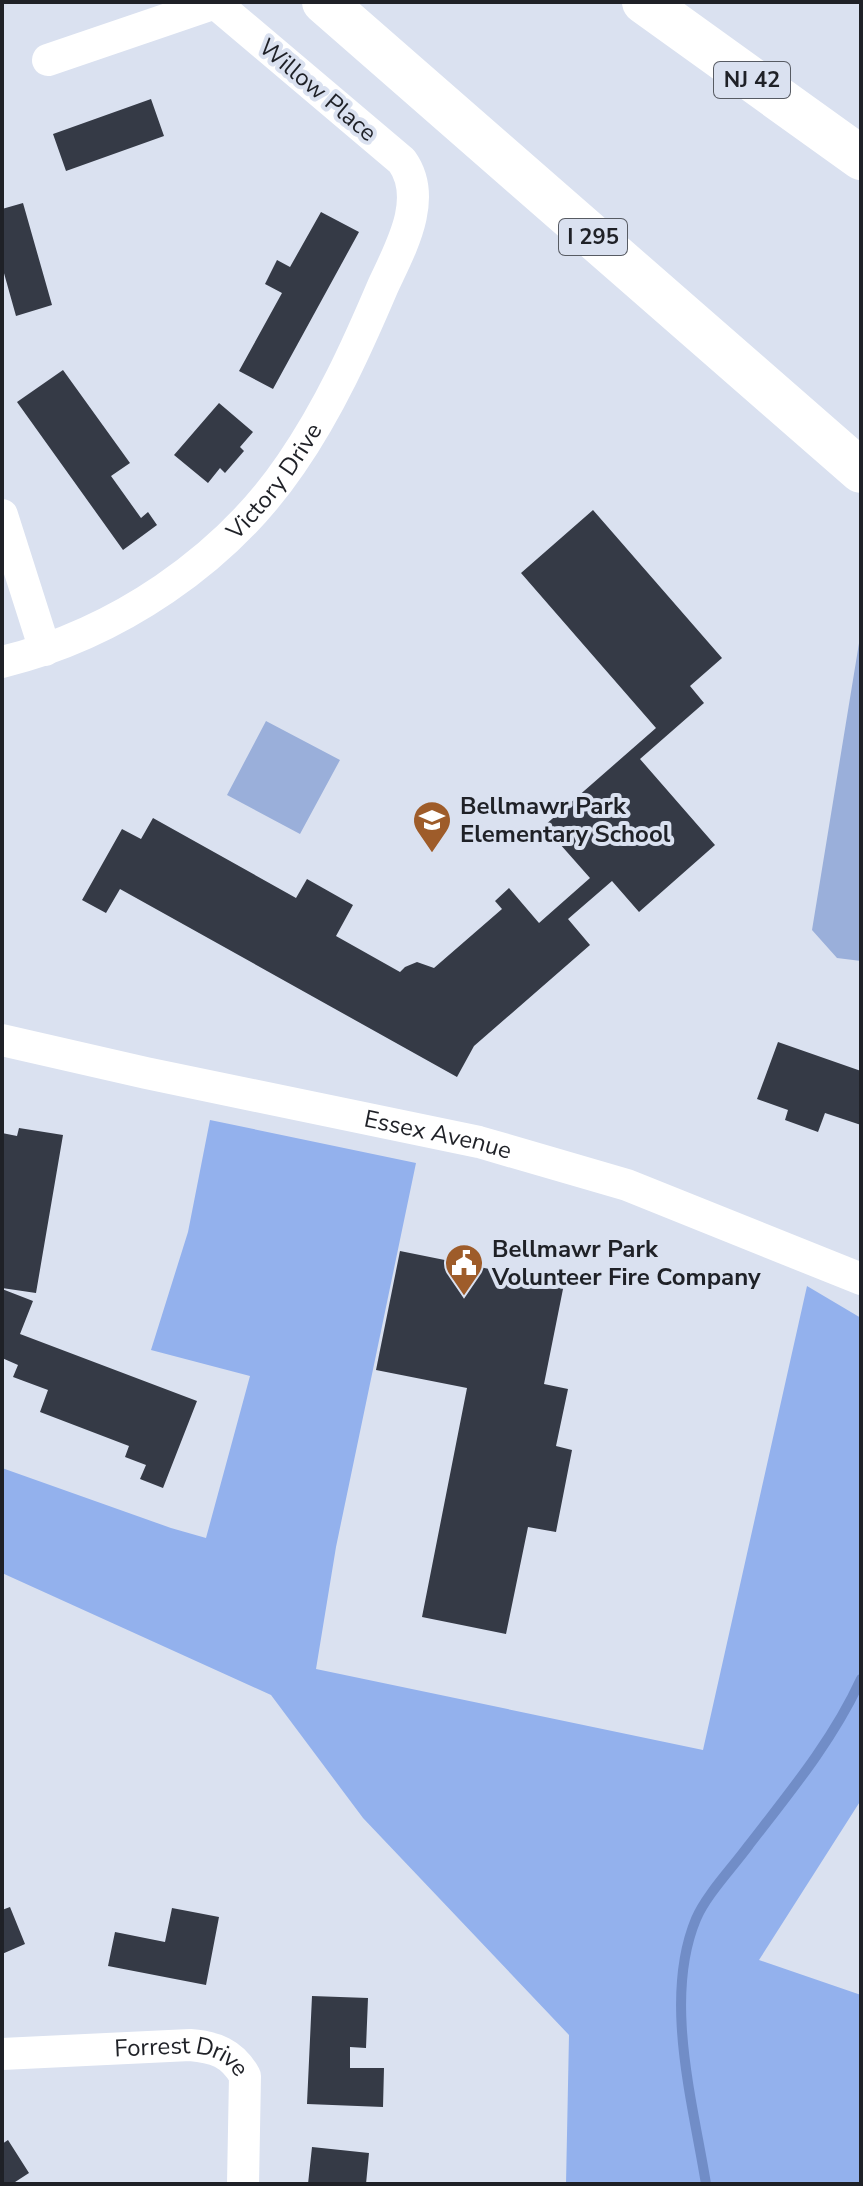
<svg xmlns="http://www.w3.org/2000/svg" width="863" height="2186" font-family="'Nunito Sans',sans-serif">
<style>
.green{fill:#9aafda}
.forest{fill:#93b1ed}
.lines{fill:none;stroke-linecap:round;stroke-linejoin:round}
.stream{stroke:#718dc7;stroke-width:10}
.building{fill:#353a46}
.minor{stroke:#fff;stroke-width:32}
.highway{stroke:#fff;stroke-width:44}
.labels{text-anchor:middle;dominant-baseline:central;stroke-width:8;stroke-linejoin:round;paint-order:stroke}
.shield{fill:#dae1f0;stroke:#575b63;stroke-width:2}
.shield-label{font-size:22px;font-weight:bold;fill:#1f2127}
.street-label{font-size:24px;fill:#1f2127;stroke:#dae1f0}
.poi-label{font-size:24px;font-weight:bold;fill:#1f2127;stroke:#dae1f0;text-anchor:start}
</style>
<rect width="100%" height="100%" fill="#dae1f0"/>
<path class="green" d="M861,631V961L837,958L812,930Z
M266,721L340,760L300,834L227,795Z"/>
<path class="forest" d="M210,1120L416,1163L336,1547L316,1669L703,1750L807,1286L861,1318V1800L759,1960L861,1995V2184H566L569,2035L363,1818L271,1695L2,1573V1468L171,1528L206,1538L250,1376L151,1350L188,1232Z"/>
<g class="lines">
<path class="stream" d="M706,2184C693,2103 663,1998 696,1919C706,1895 733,1867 749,1845C790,1792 833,1740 861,1679"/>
</g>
<path class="building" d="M151,99L164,136L66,171L53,134Z
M23,203L52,305L16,316L2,266V209Z
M321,212L359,232L273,389L239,371L282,293L265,284L277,260L290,267Z
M63,370L130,463L111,476L141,518L148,512L157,525L123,550L17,402Z
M219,403L253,432L240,447L244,451L225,473L220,468L208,483L174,455Z
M593,510L722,658L690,686L704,703L640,759L715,845L639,912L612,881L568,919L590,945L474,1046L457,1077L120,889L106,913L82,900L122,829L141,839L153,818L296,898L307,879L353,905L336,936L400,972L405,967L417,962L434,968L502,909L495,901L509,888L539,923L590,878L544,826L656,728L521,573Z
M778,1042L861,1071V1125L825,1113L818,1132L785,1120L788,1110L757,1099Z
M19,1128L63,1135L36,1293L2,1288V1133L17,1136Z
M400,1251L564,1284L544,1384L568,1389L556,1446L572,1450L556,1532L528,1527L506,1634L422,1617L467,1388L376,1370Z
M2,1289L33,1301L20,1334L197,1401L163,1488L140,1479L146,1465L125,1457L129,1446L40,1412L48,1390L13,1377L18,1365L2,1358Z
M10,1907L25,1944L2,1954V1910Z
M172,1908L219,1917L206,1985L108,1966L115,1932L165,1942Z
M312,1996L368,1998L366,2048L350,2047V2068H384L383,2107L307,2104Z
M8,2140L29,2173L12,2184H2V2144Z
M312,2147L369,2153L366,2184H308Z"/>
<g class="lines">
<g class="minor">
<path d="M48,60L215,3"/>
<path d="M2,515L45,650"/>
<path id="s1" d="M2,662C116,634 225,561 291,464C329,409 357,347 383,286C400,249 429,199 402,161L214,2"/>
<path id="s2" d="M2,1040L146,1073L479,1142L627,1185L861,1279"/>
<path id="s3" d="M2,2054L190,2045C215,2047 232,2053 245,2076L243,2184"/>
</g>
<path class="highway" d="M324,2L861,471
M644,2L861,158"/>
</g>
<defs>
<symbol id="school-pin" viewBox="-11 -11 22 30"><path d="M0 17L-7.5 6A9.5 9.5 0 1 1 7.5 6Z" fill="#9e5c2a" stroke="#dae1f0"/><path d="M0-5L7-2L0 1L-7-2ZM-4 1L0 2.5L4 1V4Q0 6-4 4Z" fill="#fff"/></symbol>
<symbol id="civic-pin" viewBox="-11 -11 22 30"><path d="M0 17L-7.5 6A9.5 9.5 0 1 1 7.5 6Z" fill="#9e5c2a" stroke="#dae1f0"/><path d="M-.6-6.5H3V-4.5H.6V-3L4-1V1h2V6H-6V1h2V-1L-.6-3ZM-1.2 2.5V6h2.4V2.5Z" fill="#fff"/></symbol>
</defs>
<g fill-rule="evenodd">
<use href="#school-pin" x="410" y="798" width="44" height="60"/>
<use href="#civic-pin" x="442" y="1241" width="44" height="60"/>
</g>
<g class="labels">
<g class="shield">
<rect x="714" y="62" width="76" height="36" rx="6"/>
<rect x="559" y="219" width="68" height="36" rx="6"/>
</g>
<g class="shield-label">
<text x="752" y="80">NJ 42</text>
<text x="593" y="237">I 295</text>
</g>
<g class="street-label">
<text transform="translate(318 90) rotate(40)">Willow Place</text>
<text stroke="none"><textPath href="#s1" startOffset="334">Victory Drive</textPath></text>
<text stroke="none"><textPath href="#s2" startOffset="446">Essex Avenue</textPath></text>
<text stroke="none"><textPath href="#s3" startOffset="182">Forrest Drive</textPath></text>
</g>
<g class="poi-label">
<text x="460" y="806">Bellmawr Park<tspan x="460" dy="28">Elementary School</tspan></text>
<text x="492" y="1249">Bellmawr Park<tspan x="492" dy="28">Volunteer Fire Company</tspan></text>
</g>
</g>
<rect width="863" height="2186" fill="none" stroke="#1f2127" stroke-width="8"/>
</svg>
